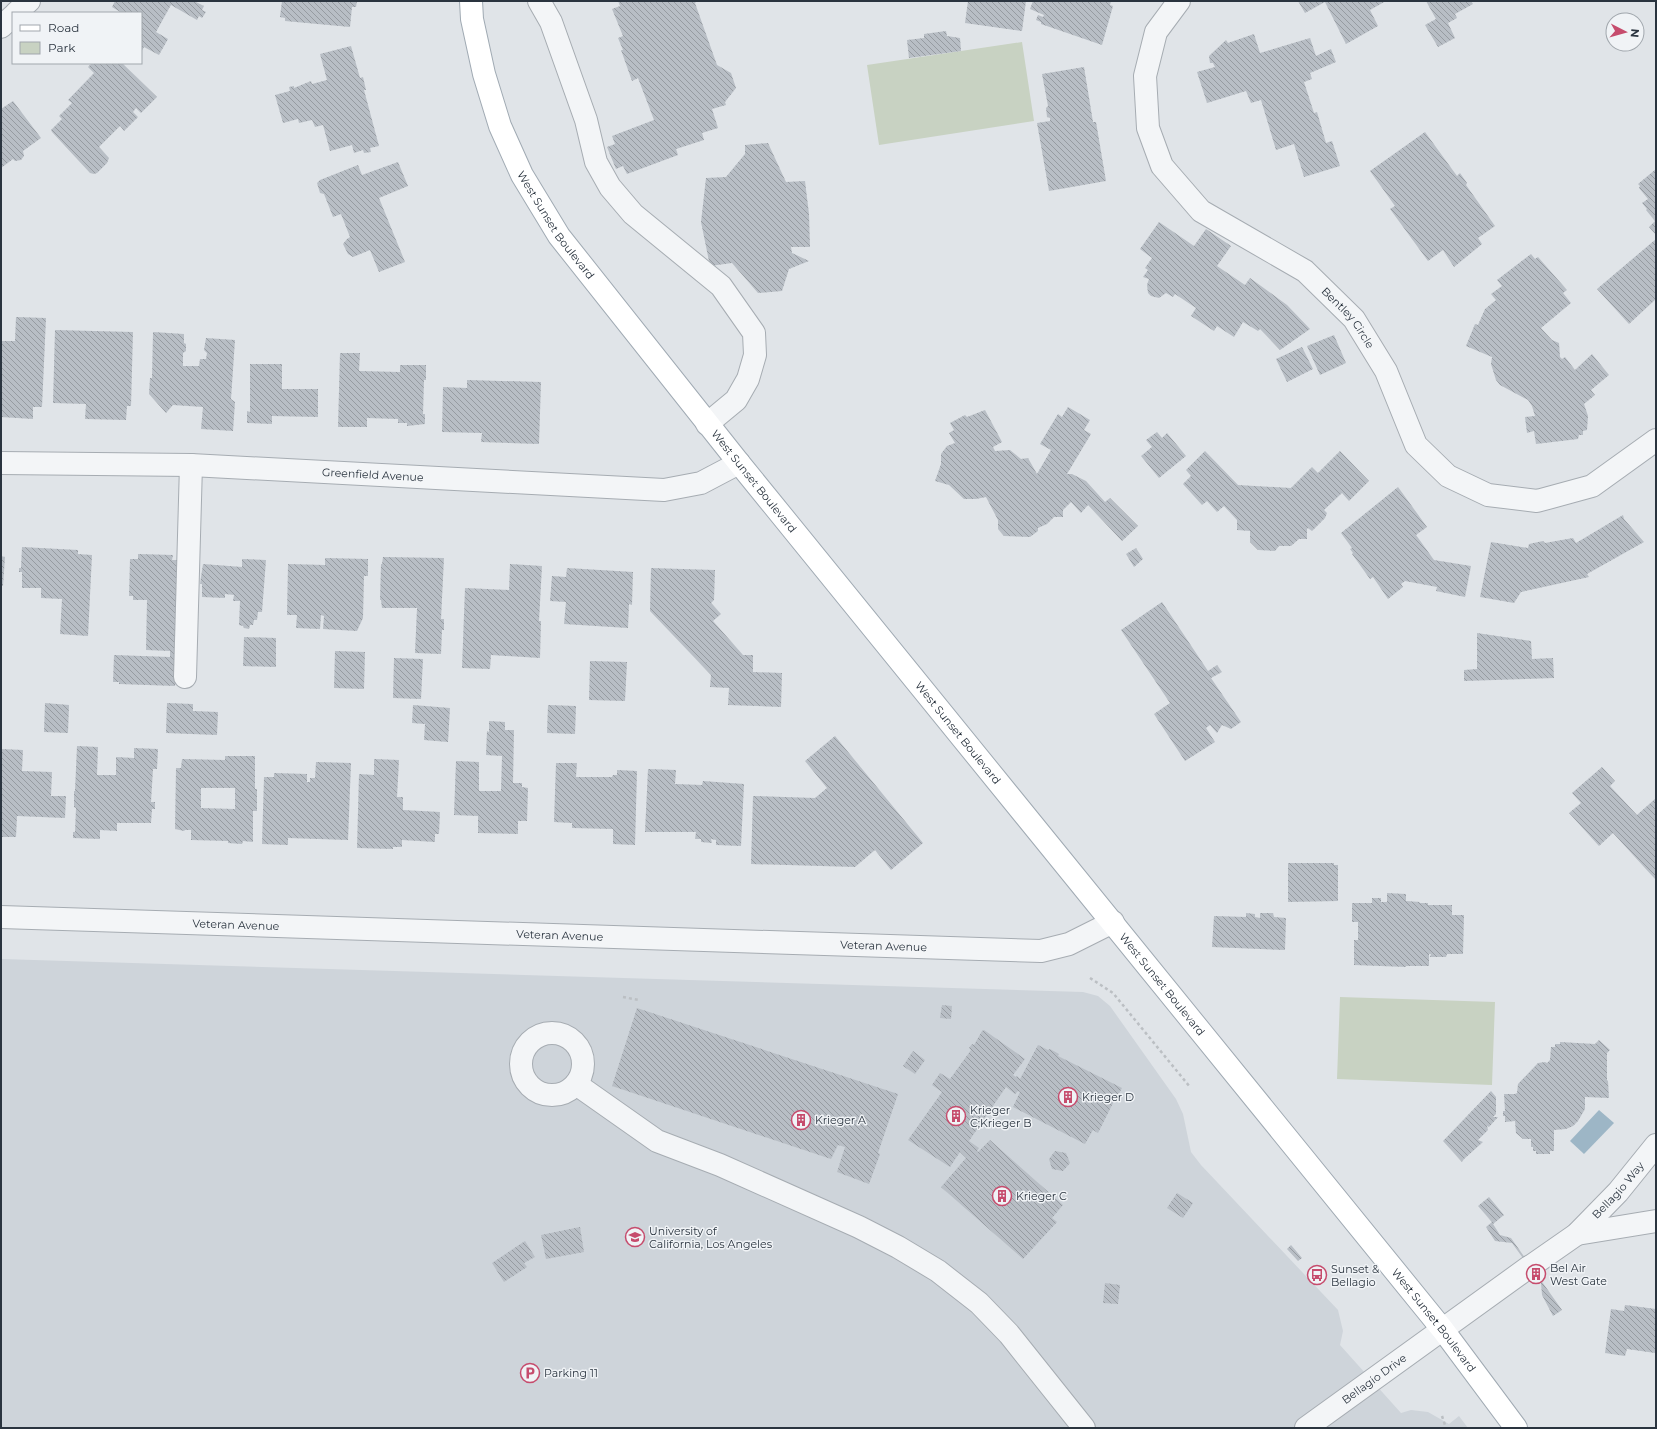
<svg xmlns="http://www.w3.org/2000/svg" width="1657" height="1429" font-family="Montserrat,sans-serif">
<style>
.built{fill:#ced4da}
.park{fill:#c8d2c2}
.water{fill:#9db6c6}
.building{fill:url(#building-back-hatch);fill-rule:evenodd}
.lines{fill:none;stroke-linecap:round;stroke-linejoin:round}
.minor-casing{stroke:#a6acb2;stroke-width:24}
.major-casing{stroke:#a0aab3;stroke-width:24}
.path{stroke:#bbbfc3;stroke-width:2.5;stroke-dasharray:3 3;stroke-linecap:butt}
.minor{stroke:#f3f5f7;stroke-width:22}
.major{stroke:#fff;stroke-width:22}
.labels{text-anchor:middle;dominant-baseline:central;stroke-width:3;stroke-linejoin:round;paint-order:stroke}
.street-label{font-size:11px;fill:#2a343f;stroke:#f0f3f6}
.poi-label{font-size:11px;fill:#2a343f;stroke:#f0f3f6;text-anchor:start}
</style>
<defs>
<pattern id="building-back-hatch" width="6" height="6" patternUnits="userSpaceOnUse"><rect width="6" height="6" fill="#b8bec5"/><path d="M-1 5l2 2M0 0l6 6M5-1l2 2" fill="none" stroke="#969ba1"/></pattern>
</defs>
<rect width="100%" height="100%" fill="#e0e4e8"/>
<path class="built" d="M1,959L1083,992L1098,996L1110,1006L1176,1099L1183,1114L1191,1152L1201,1165L1338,1310L1343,1331L1340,1345L1401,1413L1411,1410L1428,1412L1449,1424L1459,1416L1468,1428H1Z"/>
<path class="park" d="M1022,42L1034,121L879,145L867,65Z
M1340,997L1495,1002L1492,1085L1337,1079Z"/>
<path class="water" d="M1599,1110L1614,1123L1584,1154L1570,1141Z"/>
<path class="building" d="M115,1H194L204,6L202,10L206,12L202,18L199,16L197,20L171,5L156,32L168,39L159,55L144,47L141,52V13H122L112,7Z
M282,1H357L356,7H352L350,27L285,21V18L280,17Z
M618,1H697L695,3L717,65L731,73L736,88L725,102L726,105L712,109L718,128L702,133L704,140L676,149L678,155L627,174L623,166L616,169L607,147L615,144L612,136L654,120L638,78L632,81L621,50H623L618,38L623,36L612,9L620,6Z
M968,1H1026L1022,31L965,23Z
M1033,1H1111L1110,5L1113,6L1102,45L1041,24V22L1036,20L1038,15L1043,17L1044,15L1030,9Z
M1298,1H1386L1370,10L1378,26L1346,44L1325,2L1305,13Z
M1426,1H1471L1473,4L1455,14L1457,18L1448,23L1455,38L1438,47L1425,25L1436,19Z
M946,31L947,36L960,38L961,51L909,58L907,40L924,38V34Z
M1254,34L1260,53L1310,38L1316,56L1331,49L1336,62L1310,73L1312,79L1304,82L1314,113L1317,112L1326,143L1332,141L1340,166L1304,177L1294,144L1276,150L1261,100L1251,103L1246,91L1207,103L1197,72L1215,67L1213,63H1210L1209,56L1226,40L1228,43Z
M351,46L360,78L363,77L366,90H364L379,146L370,148L371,152L364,153L363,150L354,153L352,145L330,151L323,125L315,127L312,120L299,123L298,119L283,123L275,95L290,91L289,87L294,86V88L311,81L312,84L327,80L320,54Z
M92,63H122L157,97L141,113L136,108L133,112L138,117L124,131L120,126L99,147L109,158L107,163L97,173L94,174L90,173L52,132L51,130L62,119L59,116L72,103L68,100L94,73L88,67Z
M1084,67L1093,122H1096L1106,181L1049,191L1037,123L1050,121V118L1047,117L1046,108L1048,106L1042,74Z
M13,101L41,138L23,151L24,156L21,160L15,161L13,159L1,168V109Z
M1425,132L1457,176L1460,173L1467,183L1466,185L1495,226L1478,238L1482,244L1454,267L1443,250L1428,261L1390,209L1395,206L1370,171Z
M768,143L786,182L805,181L809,214L810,247H791L792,253L809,261L789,269L782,291L758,293L732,263L710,266L701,222L706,178L726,177L745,154V145Z
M398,162L408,186L379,198L405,262L379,272L370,250L353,257L348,254L343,244L347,239L350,237L341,214L333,217L324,194L320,193L317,183L320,180L358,165L362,175Z
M1656,169V235L1649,227L1655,221L1646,210L1647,209L1642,203L1648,199L1639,188L1640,186L1638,184Z
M1159,222L1194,246L1206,229L1231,246L1217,266L1245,285L1250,278L1287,305L1310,329L1280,350L1260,329L1258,331L1243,322L1234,337L1217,326L1214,331L1191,316L1196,308L1175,294L1173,297L1166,293L1159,298L1151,296L1148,293L1147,285L1149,279L1143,277L1148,270L1145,268L1152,258L1140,249Z
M1656,239V299L1629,324L1597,289Z
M1531,254L1535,259L1538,257L1567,290L1563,293L1571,303L1541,328L1552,340L1559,343L1560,357L1562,359L1565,357L1575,370L1592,354L1609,375L1591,390L1595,395L1584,404L1588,416L1587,430L1583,431V435H1579L1578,439L1536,444L1534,431L1527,433L1525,417L1535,416L1532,406L1528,400L1500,385L1496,380L1491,364L1492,357L1466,346L1475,324L1478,325L1485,309L1496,300L1491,294L1502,286L1497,280Z
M16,317L46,318L42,407H33V419L1,417V341H15Z
M55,330L133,332L131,406H127L126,420L85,419L86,404L53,403Z
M153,332L184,334V343L186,344V351L183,353V366H199L200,359H206L207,353L204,350L206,338L235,340L231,399L235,402L233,431L201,429L203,407L173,405L166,413L149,394L150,378H152Z
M1334,335L1346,363L1320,375L1307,346Z
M1302,347L1313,369L1287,382L1276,359Z
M340,353H360L359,371L400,372V365H426V380H424L423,414H425V424L407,426V423H398V419L367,418V427H338Z
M250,364H282V389H318V417L272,416V424L247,423V411L250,412Z
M467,380L541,382L539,444L481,442L482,433L442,432L443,387L467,388Z
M1068,407L1090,420L1084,430L1091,434L1067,474H1072L1086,481L1105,502L1110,498L1138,526L1122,541L1088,505L1081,513L1071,502L1063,510V517H1054L1047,524L1038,528V531L1030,537L1004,536L998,529V520L986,497L976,499H964L949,485L935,481L941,464V454L947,446L955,443L949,433L954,430L950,423L965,415L967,417L985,410L1002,442L993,447L995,451L1010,450L1021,459L1028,458L1037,474L1051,450L1040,444L1058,414L1062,417Z
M1157,432L1162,438L1167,433L1186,456L1159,478L1141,456L1152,447L1146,440Z
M1205,451L1238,485L1291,488L1312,467L1318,473L1340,451L1369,481L1349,501L1342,493L1324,510L1327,513L1325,518L1312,531L1308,528L1307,529V539H1299L1291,546H1279L1275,551L1258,550L1250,542V531L1237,530V520L1224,506L1217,512L1207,501L1202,505L1183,484L1191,476L1186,470Z
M1398,487L1427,527L1416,535L1434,560L1471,566L1465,597L1436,591L1437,587L1405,581L1401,584L1403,587L1388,599L1373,577L1370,579L1352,554L1353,553L1350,549L1352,548L1341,533Z
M1623,515L1624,519L1644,542L1587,574L1589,577L1521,592L1514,603L1480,597L1491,542L1528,548L1529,544L1543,541L1545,543L1573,538L1576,543Z
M22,547L78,550V554L92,555L88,636L60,634L62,599L41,598V588H22V572H19V568H21Z
M1136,548L1143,559L1134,567L1126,554Z
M138,554L173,555L172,560H181L175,686L119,684V682H113L114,655L170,657V651L146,650L147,600H133V596H129L130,559H138Z
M1,556L5,557L3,586H1Z
M383,557L444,558L441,619H444V630H442L441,654L415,653L417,608H382L381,600H380L381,564H382Z
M325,558L368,559V576H364L363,618L357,631L323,629L324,616L321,615L320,629L296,628L297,615H287L288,564L325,565Z
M242,559L266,560L262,612H258L257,620H254L253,625H250L249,629L244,628L243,626L239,625L240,601H233L234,595L225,594V598L202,597V584H200L203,564L242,567Z
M510,564L542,566L539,621H541L540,658L491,655L490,669L462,668L465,588L509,590Z
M567,568L633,572L632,605L629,604L628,628L564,624L566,602L550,601L552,576L566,577Z
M651,568L715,570L714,600L711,603L721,614L713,621L743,655H753V672L782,673L781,707L728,705L729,688L710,687L711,675L650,611Z
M1162,602L1208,671L1217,665L1222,672L1211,678L1241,722L1231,729L1222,725L1217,733L1210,725L1206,728L1215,742L1185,761L1154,714L1170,703L1121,630Z
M1477,633L1531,641L1532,659L1553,658L1554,678L1464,681V670L1477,669Z
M244,637L276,638V667L243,666Z
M335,651L365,652L364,689L334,688Z
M394,658L423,659L421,699L393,698Z
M590,661L627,662L625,701L589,700Z
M45,703L69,705L68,733L44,732Z
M167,703L193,704V711L218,712L217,735L166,733Z
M413,705L450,708L448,742L424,740L425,724L412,723Z
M548,705L576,706L575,734L547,733Z
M489,721L505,722V730H514L513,783H522V787L528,788L527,821H518V834L478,833V816L454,815L456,761L479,762V791H501L502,756L486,755L487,731L489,732Z
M835,736L923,843L891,870L875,850L855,867L751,864L753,796L815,798L827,788L805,761Z
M77,746L98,747L97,775H116V757L134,758V748L158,749L157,769H153L151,802H155V809H152L151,823H117V831L100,830V839L73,838V832H75L76,808L74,807V791H75Z
M1,749L23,750L22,771L52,772L51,796H66L65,818L17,816L16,837H1Z
M225,756H255V789H257V811H253V842L243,841L242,844L228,843V841L191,840V830H185L184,831L175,829L176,768H181L182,759L225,760ZM201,788H235V809L201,808Z
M374,759L399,760L397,797H403V810L440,812L439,834H435V842L402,840V847H393V849L357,848L359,774L374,775Z
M316,762L351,763L348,840L288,838V845L262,844L264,777H274V773L307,774V782H310V778H315Z
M556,763H577L576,777H612L613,775H617V770L637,771L635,845L613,844V829L572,828V823L554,822Z
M1602,767L1615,781L1610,786L1637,815L1656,798L1655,879L1613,833L1599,846L1569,813L1581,803L1572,793Z
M648,769L676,770L675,784L702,785L703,781L744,784L741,846L716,845V840L711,839L712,843L701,842V839H695L696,832H645Z
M1288,863H1334V865H1338V901L1288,902Z
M1387,893L1406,894V901L1420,902L1419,903H1428V905H1452V915H1464L1463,954H1447L1446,957H1430L1431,954H1429V966H1406V967L1354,965V940H1358V922H1352V903H1372V898H1381V902H1387Z
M1246,913L1255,914V917L1260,918V913H1273L1274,917L1286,918L1285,950L1212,947L1214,916L1246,917Z
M942,1005L952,1006L951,1019L940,1018Z
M637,1008L898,1094L878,1153L880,1154L869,1184L837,1172L845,1147L838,1145L831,1159L612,1086Z
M984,1030L1025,1059L1013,1075L1016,1077L1017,1076L1020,1079L1038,1045L1048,1050L1050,1049L1059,1054L1058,1056L1122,1088L1116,1099L1117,1100L1116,1102L1114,1101L1098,1133L1093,1130L1085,1144L1013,1107L1020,1092L1018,1091L1015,1094L1006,1087L969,1141L979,1148L977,1151L978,1152L990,1140L1063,1205L1052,1218L1057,1222L1023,1259L941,1187L966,1158L960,1152L950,1167L908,1140L942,1092L932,1085L940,1073L950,1079L971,1050L969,1048L972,1044L974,1045L982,1031Z
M1599,1040L1610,1050L1607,1053V1080L1608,1081L1609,1098L1585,1097V1109L1578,1121L1573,1126L1566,1129L1554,1130V1151H1550V1154H1536V1151H1533V1147H1531V1139H1523L1516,1133L1515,1121L1505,1122V1116H1503V1111H1505L1504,1094H1515L1517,1093L1518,1084L1538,1063L1545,1062L1547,1063L1550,1060L1551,1047H1555V1044H1560V1042L1595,1044Z
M913,1051L925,1060L915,1074L903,1066Z
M1491,1091L1496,1097V1114L1493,1117H1498L1489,1127L1487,1126L1488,1130L1478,1140L1483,1142L1464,1159L1462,1162L1443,1141Z
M1055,1151L1066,1153L1070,1163L1063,1171L1052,1169L1049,1159Z
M1177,1193L1193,1203L1183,1218L1167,1208Z
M1489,1197L1504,1215L1493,1224L1500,1235L1511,1238L1562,1310L1553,1316L1542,1295L1541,1283L1512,1243L1495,1241L1486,1227L1492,1222L1478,1206Z
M580,1227L584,1252L546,1259L541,1235Z
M525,1241L535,1257L524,1263L527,1267L504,1282L492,1263Z
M1291,1245L1302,1258L1298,1261L1287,1249Z
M1105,1283L1120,1285L1118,1304L1103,1303Z
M1625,1305L1656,1309L1655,1353L1627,1349L1625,1356L1605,1353L1611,1309L1624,1311Z"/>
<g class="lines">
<defs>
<g id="minor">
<path d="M539,1L551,22L586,120L596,162L610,187L633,214L721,286L754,333L755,355L748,379L736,400L707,424"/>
<path id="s1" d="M1179,1L1156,32L1145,76L1148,128L1162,166L1201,211L1305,271L1354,319L1386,371L1416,445L1448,476L1488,495L1537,501L1592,486L1656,440"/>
<path d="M16,13L29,1"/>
<path d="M1,27L13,16"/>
<path id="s2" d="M1,463L191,465L664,490L701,483L739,463"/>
<path d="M185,677L191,465"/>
<path id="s3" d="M1,917L1041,951L1069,944L1113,922"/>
<circle cx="552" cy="1064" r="31"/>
<path d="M576,1084L657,1141L720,1165L859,1227L898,1247L938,1271L979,1303L1009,1334L1084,1428"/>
<path d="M1577,1234L1656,1221"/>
<path id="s4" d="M1531,1266L1577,1234L1618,1192L1656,1145"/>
<path id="s5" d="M1306,1428L1529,1267"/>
</g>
<g id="major">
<path id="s6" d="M471,1L472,19L484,74L500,126L522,175L559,236L739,463L1443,1330L1516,1428"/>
</g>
</defs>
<use href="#minor" class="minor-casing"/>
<use href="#major" class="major-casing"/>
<path class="path" d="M1090,978L1113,993L1190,1087
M623,997L639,1000
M1442,1416L1446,1428"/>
<use href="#minor" class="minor"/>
<use href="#major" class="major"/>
</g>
<defs>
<symbol id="building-ring" viewBox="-11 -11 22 22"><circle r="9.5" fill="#f0f3f6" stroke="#c64c6d" stroke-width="1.5"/><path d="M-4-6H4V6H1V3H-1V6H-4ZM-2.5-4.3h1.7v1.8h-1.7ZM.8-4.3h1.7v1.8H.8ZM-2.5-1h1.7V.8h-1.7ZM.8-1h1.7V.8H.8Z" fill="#c64c6d"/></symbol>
<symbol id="university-ring" viewBox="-11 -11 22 22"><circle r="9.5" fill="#f0f3f6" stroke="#c64c6d" stroke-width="1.5"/><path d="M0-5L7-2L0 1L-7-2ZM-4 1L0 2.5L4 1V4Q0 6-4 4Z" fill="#c64c6d"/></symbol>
<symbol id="bus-ring" viewBox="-11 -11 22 22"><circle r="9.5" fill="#f0f3f6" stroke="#c64c6d" stroke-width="1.5"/><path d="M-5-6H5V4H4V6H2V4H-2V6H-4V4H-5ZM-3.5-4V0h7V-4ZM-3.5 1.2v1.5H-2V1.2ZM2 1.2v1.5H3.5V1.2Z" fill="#c64c6d"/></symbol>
<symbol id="parking-ring" viewBox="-11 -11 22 22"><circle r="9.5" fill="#f0f3f6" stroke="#c64c6d" stroke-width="1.5"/><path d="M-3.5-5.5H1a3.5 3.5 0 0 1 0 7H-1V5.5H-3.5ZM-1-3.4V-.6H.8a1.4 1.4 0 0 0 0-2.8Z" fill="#c64c6d"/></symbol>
</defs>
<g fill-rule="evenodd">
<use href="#building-ring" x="1057" y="1086" width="22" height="22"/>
<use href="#building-ring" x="945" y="1105" width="22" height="22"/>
<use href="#building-ring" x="790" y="1109" width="22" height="22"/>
<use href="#building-ring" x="991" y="1185" width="22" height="22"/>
<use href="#university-ring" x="624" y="1226" width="22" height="22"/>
<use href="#building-ring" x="1525" y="1263" width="22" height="22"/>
<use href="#bus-ring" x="1306" y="1264" width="22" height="22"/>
<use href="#parking-ring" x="519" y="1362" width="22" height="22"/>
</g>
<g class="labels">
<g class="street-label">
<text stroke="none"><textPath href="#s6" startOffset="243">West Sunset Boulevard</textPath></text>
<text stroke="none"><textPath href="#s1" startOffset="420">Bentley Circle</textPath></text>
<text stroke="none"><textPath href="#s2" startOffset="372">Greenfield Avenue</textPath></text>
<text stroke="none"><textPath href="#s6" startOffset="567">West Sunset Boulevard</textPath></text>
<text stroke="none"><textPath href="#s6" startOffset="891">West Sunset Boulevard</textPath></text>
<text stroke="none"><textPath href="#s3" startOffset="235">Veteran Avenue</textPath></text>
<text stroke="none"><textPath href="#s3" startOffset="559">Veteran Avenue</textPath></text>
<text stroke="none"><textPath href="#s3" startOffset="883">Veteran Avenue</textPath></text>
<text stroke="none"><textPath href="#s6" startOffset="1215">West Sunset Boulevard</textPath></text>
<text stroke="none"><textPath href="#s4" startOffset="116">Bellagio Way</textPath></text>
<text stroke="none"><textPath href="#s6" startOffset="1647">West Sunset Boulevard</textPath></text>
<text stroke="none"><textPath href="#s5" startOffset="84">Bellagio Drive</textPath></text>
</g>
<g class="poi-label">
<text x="1082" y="1097">Krieger D</text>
<text x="970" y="1110">Krieger<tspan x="970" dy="13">C;Krieger B</tspan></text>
<text x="815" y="1120">Krieger A</text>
<text x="1016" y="1196">Krieger C</text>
<text x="649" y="1231">University of<tspan x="649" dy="13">California, Los Angeles</tspan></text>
<text x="1550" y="1268">Bel Air<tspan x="1550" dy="13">West Gate</tspan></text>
<text x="1331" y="1269">Sunset &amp;<tspan x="1331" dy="13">Bellagio</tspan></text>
<text x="544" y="1373">Parking 11</text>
</g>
</g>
<rect width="1657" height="1429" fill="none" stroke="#2a343f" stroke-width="4"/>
<rect x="12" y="12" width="130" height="52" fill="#f0f3f6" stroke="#a1a7ad"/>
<rect x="20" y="25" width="20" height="6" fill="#ffffff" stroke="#a1a7ad"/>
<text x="48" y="32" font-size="12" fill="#2a343f">Road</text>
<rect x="20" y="42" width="20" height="12" fill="#c8d2c2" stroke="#a1a7ad"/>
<text x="48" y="52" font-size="12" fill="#2a343f">Park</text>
<g transform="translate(1625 32) rotate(96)"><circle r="19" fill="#f0f3f6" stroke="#a1a7ad"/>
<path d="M0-3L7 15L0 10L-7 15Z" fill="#c64c6d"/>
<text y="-6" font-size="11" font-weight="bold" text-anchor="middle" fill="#2a343f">N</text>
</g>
</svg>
